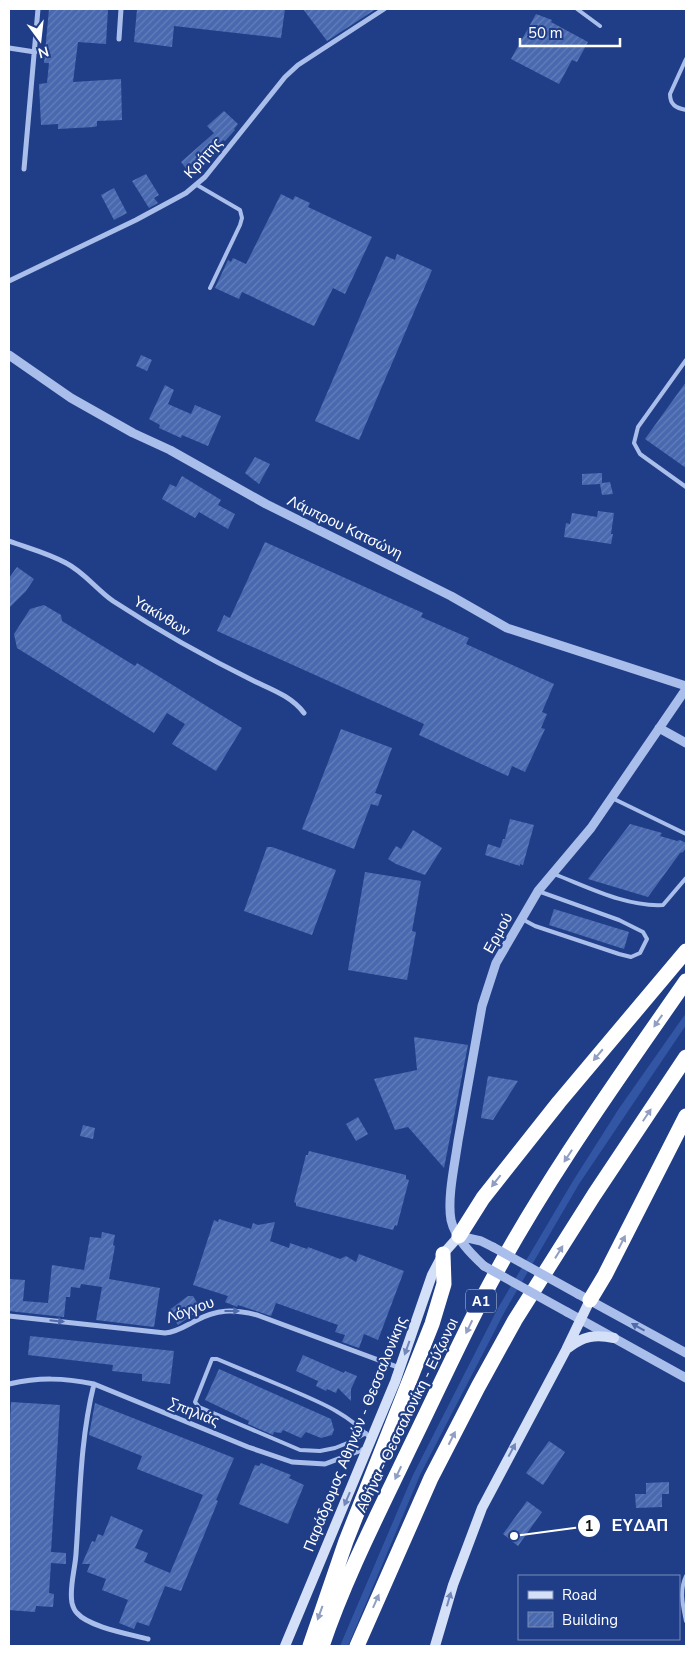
<svg xmlns="http://www.w3.org/2000/svg" width="695" height="1655" font-family="'Nunito Sans',sans-serif">
<style>
.grass{fill:#3356a4}
.building{fill:url(#building-hatch)}
.lines{fill:none;stroke-linecap:round;stroke-linejoin:round}
.service{stroke:#a9beea;stroke-width:4}
.minor{stroke:#a9beea;stroke-width:5}
.tertiary{stroke:#a9beea;stroke-width:9}
.secondary{stroke:#d4dff8;stroke-width:10}
.motorway{stroke:#fff;stroke-width:15}
.tertiary-bridge{stroke:#a9beea;stroke-width:9}
.oneway{fill:#909ec3}
.oneway2{fill:#506baa}
.oneway3{fill:#7186ba}
.labels{text-anchor:middle;dominant-baseline:central;stroke-width:4.5;stroke-linejoin:round;paint-order:stroke}
.shield{fill:#203e87;stroke:#bcc5db;stroke-width:1}
.shield-label{font-size:14px;font-weight:bold;fill:#fff}
.street-label{font-size:15px;fill:#fff;stroke:#203e87}
.leader{fill:none;stroke:#fff;stroke-width:2}
.callout-dot{fill:#fff;stroke:#203e87;stroke-width:2}
.mark-label{font-size:15px;text-anchor:middle;font-weight:bold;fill:#111}
.callout-label{font-size:16px;text-anchor:middle;font-weight:bold;fill:#fff;stroke:#203e87;stroke-width:4.5;stroke-linejoin:round;paint-order:stroke}
</style>
<defs>
<pattern id="building-hatch" width="6" height="6" patternUnits="userSpaceOnUse" patternTransform="scale(1.25)"><rect width="6" height="6" fill="#4868af"/><path d="M-1 1l2-2M0 6l6-6M5 7l2-2" fill="none" stroke="#637fbb"/></pattern>
</defs>
<rect width="100%" height="100%" fill="#203e87"/>
<path class="grass" d="M686,1013V1025L579,1184L505,1311L420,1475L348,1646H340L413,1475L498,1308L573,1181L618,1110Z"/>
<path class="building" d="M49,9H108L106,44L78,42L73,82L121,79L122,120L97,121V126L94,127L58,129V124L41,125L39,84L47,83L49,63H44Z
M137,9H285L281,38L174,26L172,47L134,42Z
M303,9H376L327,41Z
M536,14L552,20L551,22L588,42L577,62L572,60L559,84L511,59Z
M224,111L238,124L234,129L235,130L225,141L223,140L204,159L208,163L192,176L181,162L214,133L207,126Z
M146,174L159,195L154,198L158,203L149,208L132,181Z
M114,188L127,213L114,220L101,195Z
M281,194L293,200L295,196L310,203L308,207L372,237L345,294L333,288L314,326L242,292L239,299L215,288L228,260L231,262L233,258L246,264Z
M397,254L432,270L359,440L315,421L386,256L395,260Z
M141,355L152,360L147,371L136,366Z
M686,382V468L645,439Z
M165,385L174,390L168,404L191,414L195,405L221,416L208,446L182,435L181,438L159,428L160,425L149,419Z
M255,457L270,464L259,484L245,473Z
M602,473V483L610,482L613,494L602,495L600,484L582,485V474Z
M182,476L221,500L218,505L235,514L228,529L199,512L195,518L162,499L170,484L176,487Z
M598,511L614,513L611,534H613L611,544L564,537L566,523L570,524L572,513L597,517Z
M265,542L423,613L421,617L469,638L466,644L554,684L542,712L547,714L541,728L545,729L525,772L512,766L508,776L479,763L419,735L424,724L217,631L224,615L230,618Z
M17,567L34,579L26,591L9,608V578Z
M44,605L61,615L62,621L135,666L137,663L242,728L216,771L172,744L185,724L167,713L154,733L17,648L14,634L30,609Z
M341,729L392,748L375,793L382,795L378,806L371,804L354,849L302,829Z
M510,819L534,825L523,865L520,864V866L485,855L488,844L500,848L503,839H505Z
M630,824L662,833L660,836L677,841L680,840L686,843V848L683,852L680,853L648,897L588,879Z
M413,830L442,848L425,875L396,864L388,859L396,846L401,849Z
M267,847H272L336,870L312,935L244,911Z
M365,872L421,881L412,931L416,932L407,980L348,970Z
M554,909L629,932L624,949L549,925Z
M414,1037L468,1045L444,1168L408,1127L395,1130L374,1079L417,1070Z
M488,1076L518,1081L493,1120L481,1118Z
M358,1117L368,1134L356,1141L346,1124Z
M83,1125L95,1128L93,1139L80,1136Z
M309,1151L406,1175V1179L409,1180L397,1226L395,1225L393,1230L296,1206V1203L294,1202L306,1155H308Z
M219,1219L251,1229L253,1223L258,1225L275,1222L270,1241L289,1248L290,1243L307,1249L308,1247L340,1259L346,1256L356,1262L359,1254L404,1271L378,1340L364,1334L359,1348L342,1342L345,1335L335,1332L338,1325L276,1303L271,1316L238,1305L237,1307L225,1302L228,1296L193,1285L214,1220L218,1222Z
M102,1232L115,1235L113,1245L115,1246L109,1279L160,1288L154,1327L96,1320L102,1287L81,1284L80,1288L71,1287L70,1297H66L64,1317L9,1311V1279L25,1280L23,1301L48,1303L52,1265L84,1270L90,1237L101,1238Z
M188,1296H193L201,1309L178,1325L168,1311Z
M30,1336L174,1351L170,1384L142,1381V1374L112,1371L113,1365L28,1355Z
M303,1355L344,1373L345,1371L357,1376L351,1389V1401L338,1388L336,1393L327,1389L326,1391L316,1386L318,1381L296,1371Z
M219,1369L331,1419L334,1430L332,1435L321,1438L306,1432L301,1438L283,1430L281,1433L274,1432L273,1435L248,1424L249,1421L205,1400Z
M11,1402L60,1405L51,1552L66,1553V1564L51,1563L49,1593L54,1594L53,1607L36,1606L35,1612L9,1610V1422H10Z
M95,1403L234,1458L216,1500L218,1501L181,1591L165,1586L149,1626L137,1622L134,1629L119,1623L128,1600L102,1590L106,1579L87,1572L90,1564H82L92,1541L95,1542L98,1534L103,1536L111,1516L143,1530L135,1548L148,1553L144,1562L170,1573L203,1495L137,1469L142,1456L89,1435Z
M549,1441L565,1452L543,1485L526,1473Z
M261,1463L291,1475L289,1478L304,1485L288,1524L239,1504L255,1465L259,1466Z
M669,1482V1494H662V1507L636,1508L635,1494H646V1483Z
M527,1501L542,1512L518,1546L503,1534Z"/>
<g class="lines">
<path class="service" d="M577,9L600,26
M686,59L670,94C670,105 676,108 686,110
M197,185L240,210L242,218L240,225L210,288
M686,360L638,427L634,443L640,454L686,487
M612,798L686,834
M554,874C588,887 626,907 663,905L686,878
M522,919L535,926L619,954L631,957L640,953L647,939L643,932L619,920L538,891
M366,1433L350,1442L335,1448L320,1451L300,1450L199,1407L195,1402L212,1359H217C241,1369 265,1379 289,1389C319,1402 348,1413 370,1438
M686,1576C679,1591 683,1606 686,1621"/>
<path class="minor" d="M119,39L121,9
M9,48L35,52
M24,169L38,9
M9,281L136,220L186,193L205,177L285,77L298,65L384,9
M9,541C28,548 48,553 66,563C84,572 97,590 113,601C159,631 207,658 256,682C273,690 292,697 304,713
M9,1316L165,1333C177,1332 185,1326 195,1321C217,1309 233,1309 257,1315L400,1368
M9,1384C40,1377 63,1378 94,1384L248,1447L292,1462L325,1464L367,1448
M94,1384C80,1440 80,1498 76,1554C75,1570 69,1588 72,1603C73,1607 75,1611 77,1613C89,1627 129,1634 148,1639"/>
<path class="tertiary" d="M9,355L71,398L133,433L170,450L266,504L451,596L507,628L686,686
M659,728L686,743
M459,1236L481,1241L493,1247
M484,1266C471,1254 455,1238 451,1220C447,1198 455,1163 458,1141C466,1096 474,1051 482,1006L496,963L538,891L591,828L686,689
M578,1294L686,1353
M567,1312L686,1378"/>
<path class="secondary" d="M568,1348C583,1336 596,1334 614,1338
M285,1646L395,1382L432,1275L443,1254L459,1236
M435,1646L453,1585L482,1508L566,1350L590,1300"/>
<path class="motorway" d="M459,1236L483,1198L559,1102L686,951
M590,1300L605,1275L686,1116
M310,1646L346,1541L432,1324L444,1284L443,1254
M322,1646C345,1578 379,1512 410,1447C434,1398 457,1348 482,1299C539,1189 615,1083 686,981
M357,1646L431,1478L478,1387L515,1320L594,1195L686,1057"/>
<path class="tertiary-bridge" d="M493,1247L578,1294
M484,1266L567,1312"/>
</g>
<defs><path id="oneway-solid" d="M-6-.8H1V-3.2L6.5 0L1 3.2V.8H-6Z" transform="scale(1.25)"/></defs>
<g class="oneway">
<use href="#oneway-solid" transform="translate(658 1021) rotate(125)"/>
<use href="#oneway-solid" transform="translate(598 1055) rotate(130)"/>
<use href="#oneway-solid" transform="translate(647 1115) rotate(-56)"/>
<use href="#oneway-solid" transform="translate(568 1156) rotate(123)"/>
<use href="#oneway-solid" transform="translate(496 1181) rotate(128)"/>
<use href="#oneway-solid" transform="translate(622 1242) rotate(-63)"/>
<use href="#oneway-solid" transform="translate(559 1252) rotate(-58)"/>
<use href="#oneway-solid" transform="translate(469 1327) rotate(116)"/>
<use href="#oneway-solid" transform="translate(452 1438) rotate(-63)"/>
<use href="#oneway-solid" transform="translate(398 1473) rotate(115)"/>
<use href="#oneway-solid" transform="translate(376 1601) rotate(-66)"/>
<use href="#oneway-solid" transform="translate(320 1613) rotate(110)"/>
</g>
<g class="oneway2">
<use href="#oneway-solid" transform="translate(232 1311)"/>
<use href="#oneway-solid" transform="translate(57 1321) rotate(6)"/>
<use href="#oneway-solid" transform="translate(638 1327) rotate(-151)"/>
</g>
<g class="oneway3">
<use href="#oneway-solid" transform="translate(407 1348) rotate(110)"/>
<use href="#oneway-solid" transform="translate(512 1450) rotate(-62)"/>
<use href="#oneway-solid" transform="translate(347 1499) rotate(113)"/>
<use href="#oneway-solid" transform="translate(449 1599) rotate(-74)"/>
</g>
<g class="labels">
<rect class="shield" x="466" y="1289.5" width="30" height="23" rx="4"/>
<g class="shield-label">
<text x="481" y="1301">Α1</text>
</g>
<g class="street-label">
<text transform="translate(203 158) rotate(-48)">Κρήτης</text>
<text transform="translate(345 527) rotate(26)">Λάμπρου Κατσώνη</text>
<text transform="translate(162 616) rotate(31)">Υακίνθων</text>
<text transform="translate(498 933) rotate(-61)">Ερμού</text>
<text transform="translate(190 1310) rotate(-20)">Λόγγου</text>
<text transform="translate(194 1412) rotate(22)">Σπηλιάς</text>
<text transform="translate(407 1415) rotate(-64)">Αθήνα - Θεσσαλονίκη - Εύζωνοι</text>
<text transform="translate(355 1434) rotate(-68)">Παράδρομος Αθηνών - Θεσσαλονίκης</text>
</g>
</g>
<path class="leader" d="M514 1536L589 1526"/>
<g class="callout-dot">
<circle cx="514" cy="1536" r="5"/>
<circle cx="589" cy="1526" r="12"/>
</g>
<g class="mark-label">
<text x="589" y="1531">1</text>
</g>
<g class="callout-label">
<text x="640" y="1531">ΕΥΔΑΠ</text>
</g>
<rect width="695" height="1655" fill="none" stroke="#ffffff" stroke-width="20"/>
<rect x="518" y="1575" width="162" height="65" fill="#203e87" stroke="#798bb7"/>
<rect x="528" y="1591" width="25" height="8" fill="#d4dff8" stroke="#798bb7"/>
<text x="562" y="1600" font-size="15" fill="#ffffff">Road</text>
<rect x="528" y="1612" width="25" height="15" fill="url(#building-hatch)" stroke="#798bb7"/>
<text x="562" y="1625" font-size="15" fill="#ffffff">Building</text>
<g transform="translate(40 40) rotate(165)" stroke="#203e87" stroke-width="4" paint-order="stroke">
<path d="M0-4L9 19L0 12L-9 19Z" fill="#ffffff"/>
<text y="-8" font-size="14" font-weight="bold" text-anchor="middle" fill="#ffffff">N</text>
</g>
<path d="M520 38v8h100v-8" fill="none" stroke="#ffffff" stroke-width="2.5"/>
<text x="528" y="38" font-size="15" fill="#ffffff" stroke="#203e87" stroke-width="4" paint-order="stroke">50 m</text>
</svg>
